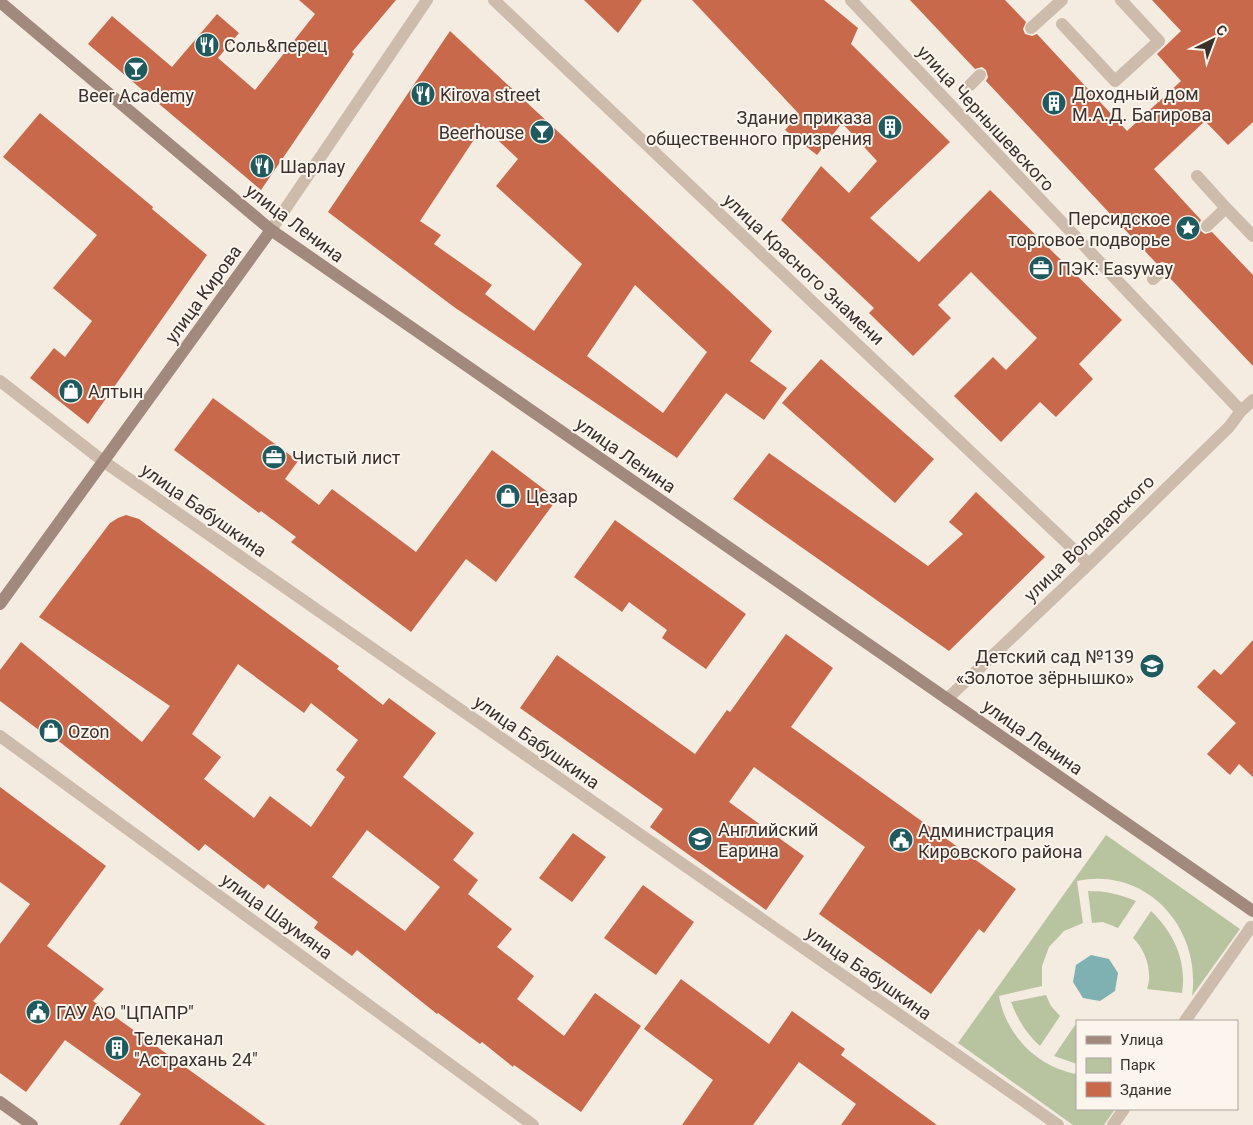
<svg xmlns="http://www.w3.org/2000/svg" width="1253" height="1125" font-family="Roboto,sans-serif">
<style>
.green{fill:#b8c4a0}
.water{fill:#7fb0b2}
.building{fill:#c8694b;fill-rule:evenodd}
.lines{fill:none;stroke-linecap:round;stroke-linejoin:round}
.service{stroke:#cdbbac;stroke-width:12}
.pedestrian{stroke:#cdbbac;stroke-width:12}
.minor{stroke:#cdbbac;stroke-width:12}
.tertiary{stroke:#cdbbac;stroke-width:12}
.secondary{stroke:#a18a7d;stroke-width:12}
.labels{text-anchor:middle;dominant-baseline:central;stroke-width:4;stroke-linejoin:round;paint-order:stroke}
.poi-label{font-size:18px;fill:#3b302b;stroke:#fbf5ee;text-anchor:start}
.street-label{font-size:18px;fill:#3b302b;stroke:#fbf5ee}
</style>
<rect width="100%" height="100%" fill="#f4ebe1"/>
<path class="green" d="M1106,835L1240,929L1192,996C1202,929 1147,866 1077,881L1083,923L1064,931L1049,947L1042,966V986L999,996C1006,1035 1037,1067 1077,1074V1109H1115L1104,1125H1073L958,1043Z
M1088,891C1106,891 1119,894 1136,901L1118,928L1103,922L1092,923Z
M1151,911C1174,933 1187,961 1182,993L1147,989C1153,973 1146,950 1133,938Z
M1046,995L1051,1006L1060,1016L1040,1046C1026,1033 1018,1020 1011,1002Z
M1075,1025L1077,1026V1064L1054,1056Z"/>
<path class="water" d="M1091,955L1109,959L1118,973L1115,991L1100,1001L1083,998L1073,982L1076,965Z"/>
<path class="building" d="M299,0H396L352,52L354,54L261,190L88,44L112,16L172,67L217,14L239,33L218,58L255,90L315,14Z
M584,0H642L618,33Z
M692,0H824L858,28L851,44L950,142L870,218L919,262L990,190L1122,320L1079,364L1093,379L1056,417L1040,402L1001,442L954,396L993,357L1006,370L1037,338L971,272L938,305L951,318L913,356L869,313L874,308L781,220L821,166L849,193L877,161L842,123L817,155L785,130L799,114Z
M910,0H1005L1026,22L1023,29L1025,34L1032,36L1037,34L1127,131L1181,81L1157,54L1181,31L1152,0H1253V122L1228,145L1205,121L1154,169L1201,220L1199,224L1201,231L1205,234L1212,232L1253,275V366L1168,276L1171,269L1169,264L1162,262L1157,264L986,81L988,77L986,70L982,67L975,69Z
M450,31L772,331L750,361L787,388L764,420L726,393L677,458L454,307L328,212ZM483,126L518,159L496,186L582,264L534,331L485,294L492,285L434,244L441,235L420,221ZM635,285L707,352L663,413L587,356Z
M40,113L153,207L152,209L207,255L88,424L30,378L54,348L65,357L92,321L53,288L97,235L3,157Z
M821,359L934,459L895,503L782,403Z
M213,398L298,461L285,479L319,505L332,489L416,552L492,450L557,499L496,582L466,559L411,632L291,542L296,537L261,511L259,513L174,450Z
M769,453L928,566L963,534L949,522L976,492L1045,557L949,651L733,499Z
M126,515L139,519L339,666L337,669L383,705L389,698L436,733L403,777L474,833L453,860L478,880L468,894L512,929L497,947L534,976L517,999L564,1036L595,993L641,1026L581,1112L514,1065L513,1067L482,1042L480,1044L438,1013L437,1014L357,950L352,956L314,928L318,922L268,884L264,889L205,844L199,851L56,739L55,742L0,701V670L21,642L142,742L170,706L39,617L110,523L118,518ZM238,664L304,713L311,703L358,740L336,770L345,777L311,827L270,796L254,818L204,779L221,757L192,734ZM367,830L440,887L405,931L332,877Z
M615,520L746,614L706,669L662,638L667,630L629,602L622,612L574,577Z
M786,634L833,668L791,727L1016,889L984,933L979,929L931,994L819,914L865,847L754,767L729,802L804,856L766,910L650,827L663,809L520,708L557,655L695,754L727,710L730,712Z
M1253,640V777L1239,764L1230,775L1207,754L1236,723L1197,687L1214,669L1221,675Z
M0,787L106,866L47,946L104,989L93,1001L266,1125H119L141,1094L65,1040L26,1092L0,1073V944L30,904L0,882Z
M573,833L606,857L572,902L539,878Z
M643,885L694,922L656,975L604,938Z
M681,979L769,1044L792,1011L845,1049L841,1055L937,1125H841L856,1104L799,1062L753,1125H682L713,1080L644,1029Z"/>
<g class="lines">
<path class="service" d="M1062,24L1115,81L1159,41L1121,0
M1031,28L1062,0
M970,85L980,75
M1197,176L1226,208
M1207,226L1226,208L1253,236
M1153,279L1163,270"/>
<path class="pedestrian" d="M1185,1021L1251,927
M1113,1125L1124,1109"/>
<path class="minor" d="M494,0L1089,564
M851,0L1241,411
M0,381L103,461L1058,1125
M947,699L1089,564L1229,427L1241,411L1253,400
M0,736L533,1125"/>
<path class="tertiary" d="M271,230L427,0"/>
<path class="secondary" d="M0,2L271,230L1253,911
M0,604L271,230
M0,1102L32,1125"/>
</g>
<defs>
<symbol id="restaurant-disc" viewBox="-11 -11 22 22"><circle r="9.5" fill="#1f5a5e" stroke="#fbf5ee"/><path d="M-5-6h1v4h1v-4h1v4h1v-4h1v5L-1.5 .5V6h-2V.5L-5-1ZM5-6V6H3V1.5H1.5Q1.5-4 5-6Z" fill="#fff"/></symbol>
<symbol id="bar-disc" viewBox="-11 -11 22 22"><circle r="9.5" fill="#1f5a5e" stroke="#fbf5ee"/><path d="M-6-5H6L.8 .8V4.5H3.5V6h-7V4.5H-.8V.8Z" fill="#fff"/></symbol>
<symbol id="building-disc" viewBox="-11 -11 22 22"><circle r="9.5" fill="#1f5a5e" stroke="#fbf5ee"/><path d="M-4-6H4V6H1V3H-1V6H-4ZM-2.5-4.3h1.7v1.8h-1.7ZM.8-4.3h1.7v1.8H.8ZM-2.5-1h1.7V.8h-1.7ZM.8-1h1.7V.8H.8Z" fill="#fff"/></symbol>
<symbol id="sight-disc" viewBox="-11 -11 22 22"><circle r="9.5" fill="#1f5a5e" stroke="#fbf5ee"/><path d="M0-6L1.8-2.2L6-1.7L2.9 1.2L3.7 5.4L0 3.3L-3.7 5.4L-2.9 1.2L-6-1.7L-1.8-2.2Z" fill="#fff"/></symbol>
<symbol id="office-disc" viewBox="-11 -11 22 22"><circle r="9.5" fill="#1f5a5e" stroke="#fbf5ee"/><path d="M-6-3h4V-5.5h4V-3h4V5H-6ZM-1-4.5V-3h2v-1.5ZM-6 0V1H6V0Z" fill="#fff"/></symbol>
<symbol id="shop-disc" viewBox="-11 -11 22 22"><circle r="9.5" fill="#1f5a5e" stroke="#fbf5ee"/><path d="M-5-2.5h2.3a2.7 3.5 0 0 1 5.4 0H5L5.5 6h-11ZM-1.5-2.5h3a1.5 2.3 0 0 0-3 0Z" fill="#fff"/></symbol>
<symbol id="school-disc" viewBox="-11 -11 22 22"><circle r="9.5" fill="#1f5a5e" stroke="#fbf5ee"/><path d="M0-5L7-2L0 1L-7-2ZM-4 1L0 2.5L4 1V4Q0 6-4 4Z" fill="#fff"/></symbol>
<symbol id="civic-disc" viewBox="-11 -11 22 22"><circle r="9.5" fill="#1f5a5e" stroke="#fbf5ee"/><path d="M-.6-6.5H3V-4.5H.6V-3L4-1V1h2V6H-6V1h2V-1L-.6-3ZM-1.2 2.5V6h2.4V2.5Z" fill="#fff"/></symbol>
</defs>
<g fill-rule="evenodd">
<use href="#restaurant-disc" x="193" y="31" width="28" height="28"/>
<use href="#bar-disc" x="122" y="55" width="28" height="28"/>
<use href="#restaurant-disc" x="409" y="80" width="28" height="28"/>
<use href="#building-disc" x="1040" y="89" width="28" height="28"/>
<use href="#building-disc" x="876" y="113" width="28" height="28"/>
<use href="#bar-disc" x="528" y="118" width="28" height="28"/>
<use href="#restaurant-disc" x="248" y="152" width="28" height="28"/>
<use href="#sight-disc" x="1174" y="214" width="28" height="28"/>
<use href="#office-disc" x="1027" y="254" width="28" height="28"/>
<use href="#shop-disc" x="57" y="377" width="28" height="28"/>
<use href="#office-disc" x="260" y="443" width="28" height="28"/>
<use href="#shop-disc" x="494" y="482" width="28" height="28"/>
<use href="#school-disc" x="1138" y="652" width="28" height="28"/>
<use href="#shop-disc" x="37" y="717" width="28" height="28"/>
<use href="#school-disc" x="686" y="825" width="28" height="28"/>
<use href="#civic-disc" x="887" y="826" width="28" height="28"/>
<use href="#civic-disc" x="24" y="998" width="28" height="28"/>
<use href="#building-disc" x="103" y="1034" width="28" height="28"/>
</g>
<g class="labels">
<g class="poi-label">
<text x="224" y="45">Соль&amp;перец</text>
<text x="1072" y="93">Доходный дом<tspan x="1072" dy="21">М.А.Д. Багирова</tspan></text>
<text x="440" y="94">Kirova street</text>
<text x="136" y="95" text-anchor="middle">Beer Academy</text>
<text x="872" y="117" text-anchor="end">Здание приказа<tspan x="872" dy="21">общественного призрения</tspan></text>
<text x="524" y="132" text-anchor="end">Beerhouse</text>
<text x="280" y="166">Шарлау</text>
<text x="1170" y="218" text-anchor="end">Персидское<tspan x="1170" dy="21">торговое подворье</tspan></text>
<text x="1058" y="268">ПЭК: Easyway</text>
<text x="88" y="391">Алтын</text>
<text x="292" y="457">Чистый лист</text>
<text x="526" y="496">Цезар</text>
<text x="1134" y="656" text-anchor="end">Детский сад №139<tspan x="1134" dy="21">«Золотое зёрнышко»</tspan></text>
<text x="68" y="731">Ozon</text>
<text x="718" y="829">Английский<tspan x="718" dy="21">Еарина</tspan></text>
<text x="918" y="830">Администрация<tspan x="918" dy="21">Кировского района</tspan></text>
<text x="56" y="1012">ГАУ АО "ЦПАПР"</text>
<text x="134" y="1038">Телеканал<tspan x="134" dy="21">"Астрахань 24"</tspan></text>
</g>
<g class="street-label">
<text transform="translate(986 118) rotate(47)">улица Чернышевского</text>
<text transform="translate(295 223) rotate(37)">улица Ленина</text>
<text transform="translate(804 269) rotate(43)">улица Красного Знамени</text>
<text transform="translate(203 294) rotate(-54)">улица Кирова</text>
<text transform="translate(626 455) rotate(35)">улица Ленина</text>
<text transform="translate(204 510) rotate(35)">улица Бабушкина</text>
<text transform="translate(1089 538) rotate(-44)">улица Володарского</text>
<text transform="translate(1033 737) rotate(35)">улица Ленина</text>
<text transform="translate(537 742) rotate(35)">улица Бабушкина</text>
<text transform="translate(277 916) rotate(36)">улица Шаумяна</text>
<text transform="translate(869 973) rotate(35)">улица Бабушкина</text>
</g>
</g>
<rect x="1076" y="1020" width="162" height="90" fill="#fbf5ee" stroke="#aea6a0"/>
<rect x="1086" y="1036" width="25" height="8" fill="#a18a7d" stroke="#aea6a0"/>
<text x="1120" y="1045" font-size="15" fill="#3b302b">Улица</text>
<rect x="1086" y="1058" width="25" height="15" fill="#b8c4a0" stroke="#aea6a0"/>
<text x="1120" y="1070" font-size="15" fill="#3b302b">Парк</text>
<rect x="1086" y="1082" width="25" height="15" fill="#c8694b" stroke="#aea6a0"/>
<text x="1120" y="1095" font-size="15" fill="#3b302b">Здание</text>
<g transform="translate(1213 40) rotate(42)" stroke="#fbf5ee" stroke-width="4" paint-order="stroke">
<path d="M0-4L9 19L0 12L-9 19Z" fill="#3b302b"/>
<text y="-8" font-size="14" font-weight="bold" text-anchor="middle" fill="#3b302b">С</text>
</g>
</svg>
